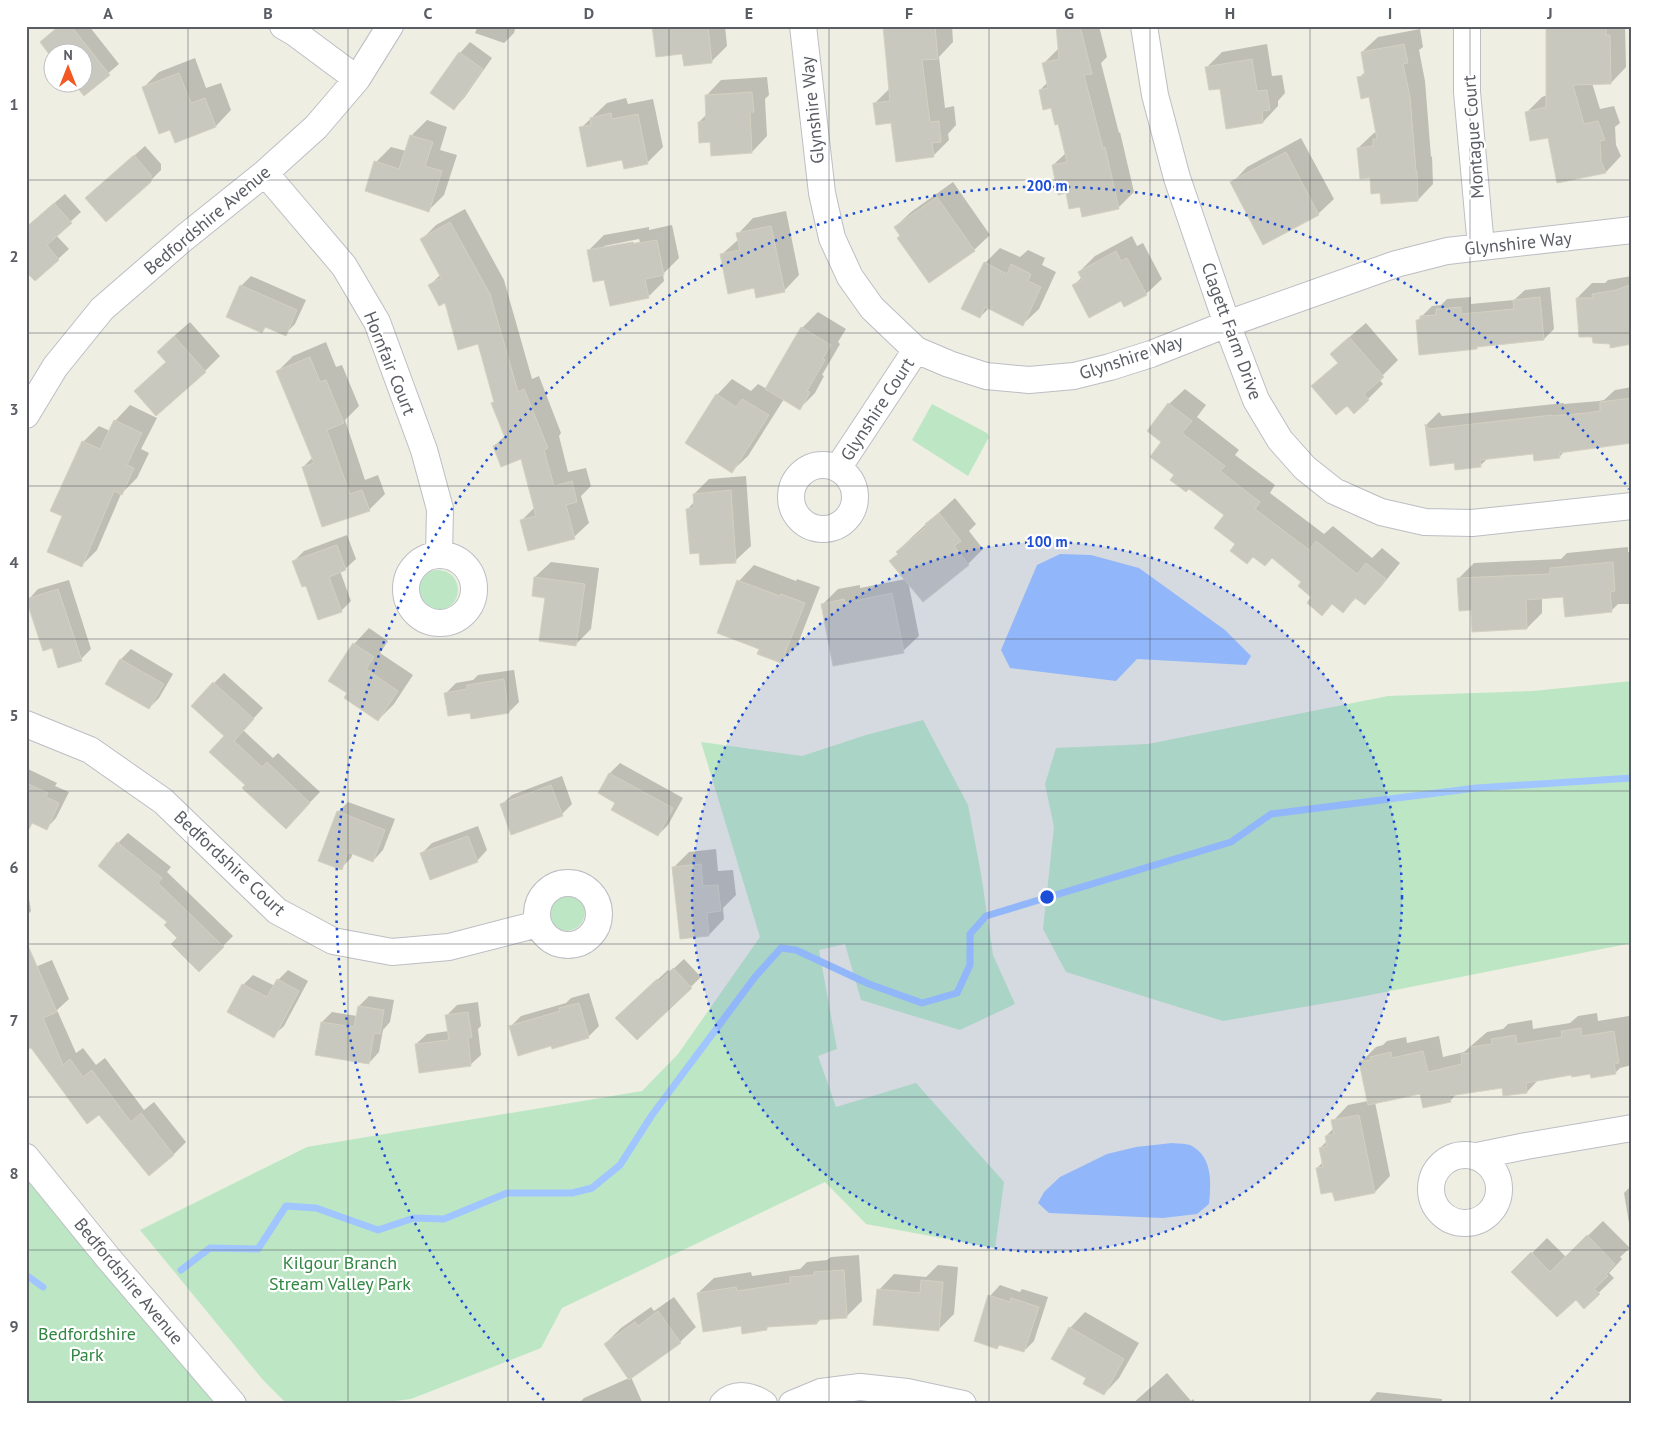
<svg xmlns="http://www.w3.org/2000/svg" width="1658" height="1430" font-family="'PT Sans',sans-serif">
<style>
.green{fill:#bde7c4}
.water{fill:#a1c6ff}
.shadow{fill:#0003;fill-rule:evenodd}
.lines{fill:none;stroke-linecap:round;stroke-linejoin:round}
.stream{stroke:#a1c6ff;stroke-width:7}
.building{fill:#c9c8bf;stroke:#d3d1c0}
.minor-casing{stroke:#bcbec4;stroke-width:28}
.minor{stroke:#fff;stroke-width:26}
.grid{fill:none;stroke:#5a5d64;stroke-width:1;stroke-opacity:0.55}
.ring{fill:none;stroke:#1d4ed8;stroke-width:2.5;stroke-dasharray:2.5 5}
.labels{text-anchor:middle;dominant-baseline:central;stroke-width:4.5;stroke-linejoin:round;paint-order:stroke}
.street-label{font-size:18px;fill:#5a5d64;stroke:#fff}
.park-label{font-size:18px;fill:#308642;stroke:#fff}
.centre{fill:#1d4ed8;stroke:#fff;stroke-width:2.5}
.ring-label{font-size:15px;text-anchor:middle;font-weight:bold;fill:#1d4ed8;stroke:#fff;stroke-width:4.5;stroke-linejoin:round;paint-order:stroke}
.neatline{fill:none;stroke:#5a5d64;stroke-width:2}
.grid-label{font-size:16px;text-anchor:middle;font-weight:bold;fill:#5a5d64}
</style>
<rect width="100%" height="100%" fill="#eeeee2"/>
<path class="green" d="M932,404L987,433L989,437L968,476L912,440Z
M418 590a20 20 0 1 1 40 0a20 20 0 1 1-40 0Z
M1632,681V943L1350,999L1223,1021L1066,972L1043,929L1054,827L1045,784L1056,748L1148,744L1388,696L1533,691Z
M923,720L968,805L981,874L993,955L1015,1004L960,1030L861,1000L845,944L819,950L837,1049L818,1056L836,1107L916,1083L1004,1182L995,1248L866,1224L825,1182L562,1308L541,1348L411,1399L371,1404H287L263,1380L140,1230L307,1147L642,1091L678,1054L760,937L701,742L802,756L866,735Z
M547 912a19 19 0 1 1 38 0a19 19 0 1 1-38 0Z
M26,1177L216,1404H26Z"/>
<path class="water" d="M1060,554L1091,555L1139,568L1225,630L1251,656L1246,665L1137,659L1116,681L1010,668L1001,650L1037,565Z
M1172,1143C1178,1144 1187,1143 1192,1146C1213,1158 1211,1183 1209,1204L1197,1214L1163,1218L1049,1213L1038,1203L1044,1192L1060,1177L1107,1154L1136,1147Z"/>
<path class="shadow" d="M59,26H89L119,64L84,94L82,52H52V56L41,42Z
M478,26H516L514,33L504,43L475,33Z
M654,26H725L727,46L711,62L683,53Z
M885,26H952L953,42L939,57L945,108L954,106L956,125L948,134L949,140L933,156L892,122L875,103L890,88Z
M1057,26H1099L1107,57L1101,63L1119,133L1120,132L1134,192L1118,208L1080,205L1067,191L1053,165L1066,153L1059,123L1052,107L1040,90L1048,82L1043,64L1059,48Z
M1547,26H1625L1626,67L1611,83H1592L1600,109L1614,106L1620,123L1615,127L1616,145L1621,156L1606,172L1558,181L1549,137L1527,112L1542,97L1547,95Z
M1420,29L1423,47L1419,50L1425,81L1431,157L1432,156L1433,184L1418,200L1381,192L1371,177L1358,148L1374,133L1377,132L1370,96L1359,78L1366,71L1362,52L1378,37Z
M470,42L492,58L464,98L454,109L460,53Z
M1267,44L1272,76L1282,75L1285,93L1278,101V106L1263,122L1221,87L1207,67L1222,52Z
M195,58L206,88L221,83L231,110L216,126L176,141L171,128L143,88L159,72Z
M767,77L769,95L765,99L767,136L752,152L699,122L707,114L706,96L721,80Z
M626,98L628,104L653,99L663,147L647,163L623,158L581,128L607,103Z
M427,120L447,127L440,150L457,155L444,195L428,211L376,162L391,147L406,151L411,136Z
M1301,138L1334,199L1318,214L1232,183L1247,167Z
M145,146L161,164V170L150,181L86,198Z
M953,182L990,235L974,250L901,236L895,227L911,212Z
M65,194L81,212L56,235L69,249L35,280L26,227Z
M465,209L504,280L532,379L539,376L561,433L559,436L568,472L586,468L591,486L581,496L589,523L574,537L521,521L535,507L522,457L494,446L506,435L493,403L495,401L478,343L445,301L430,285L441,274L422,239L436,225Z
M786,211L799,275L784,291L755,287L721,255L739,239L738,234L753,218Z
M672,225L679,258L663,274L664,281L649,296L605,278L588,251L604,235L649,227V230ZM639,239L640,242L604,248V246Z
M1132,236L1137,246L1143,243L1162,279L1146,294L1122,299L1073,286L1082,277L1079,272L1095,256Z
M1000,248L1020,257L1028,250L1045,258L1042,265L1056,272L1039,309L1023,324L989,308L980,317L985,263Z
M251,276L306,300L295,324L285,334L267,326L262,331L241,286Z
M1632,276V343H1611L1593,335L1577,298L1592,283H1605L1608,280Z
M1550,287L1554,329L1544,339L1479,345L1476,348L1417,321L1432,306L1441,305L1447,299L1471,297V304L1514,300L1525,290Z
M818,312L846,329L838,342L840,344L822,375L824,376L815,393L800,408L784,399L748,456L732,471L717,395L732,379L751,391L758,384L767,389L802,328Z
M190,322L220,356L205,371L167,361L174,336Z
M1366,323L1398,360L1379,379L1383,384L1368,399L1347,404L1313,386L1339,362L1347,339Z
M326,342L336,367L342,365L359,406L345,420L365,480L378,475L385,494L369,510L303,467L313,457L278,371L293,356Z
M1632,387V442L1565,451L1559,457L1534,453L1488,458L1480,466L1455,461L1431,464L1426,425L1439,412L1442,416L1564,403V404L1599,401L1604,400L1615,390Z
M1185,389L1206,405L1197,417L1239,450L1235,455L1275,485L1270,493L1324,534L1333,526L1372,558L1382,548L1400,563L1380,588L1365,604L1357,597L1343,611L1333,603L1322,614L1313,597L1303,582L1273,557L1237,544L1226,515L1176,474L1162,441L1169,404Z
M130,405L157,418L141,449L149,453L137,478L121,494L97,550L82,565L64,515L52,510L83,442L99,426L110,431L115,421Z
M746,476L751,546L735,561L700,551L687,510L694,502V494L709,479Z
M955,498L976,524L969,531L983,549L968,564L908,581L919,636L903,651L822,605L838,589L860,585V588L906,579L891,561L899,553L897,552L913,536Z
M347,535L356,559L345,569L340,571L351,601L341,611L306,584L294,561L304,551Z
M1628,547V552L1632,551V604H1618L1611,611L1564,596L1542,597V613L1527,628L1472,609L1458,579L1474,563L1561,559L1567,553Z
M551,562L599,568L591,629L576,644L535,577Z
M754,565L796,581L797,579L820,587L797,646L781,661L761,648L739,581Z
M69,580L91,649L81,659L53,646L28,600L38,589Z
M369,628L388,641L380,653L413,675L394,704L378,720L349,693L354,644Z
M131,649L173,674L159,698L149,708L107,683L121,659Z
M514,670L519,702L509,712H471L446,693L456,683L473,680L478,675Z
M224,673L263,708L243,730L273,758L278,753L320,792L296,817L247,785L226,736L214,683Z
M620,763L683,798L668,825L658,835L617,802L599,792L610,773Z
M26,768L57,783L55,786L69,792L56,818L46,829L26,819Z
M562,776L572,804L562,814L501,805L512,795Z
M348,802L395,819L383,850L373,861L353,853L351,858L341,868L338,812Z
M478,826L487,850L477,861L421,854L432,843Z
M128,833L171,867L167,872L233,936L199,970L118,843Z
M716,849L718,871L733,870L736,895L723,908L724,919L709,935L674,867L689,852Z
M26,880L31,911L26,916Z
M684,959L701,977L637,1039L627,1008L668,970L670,972Z
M52,960L69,999L57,1010L76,1053L83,1048L96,1065L105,1058L144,1110L154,1102L186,1142L174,1154L149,1174L100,1113L32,1048L28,1049L26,1045V971Z
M288,970L308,981L284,1026L273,1036L243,985L253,975L275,986L278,980Z
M589,993L599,1026L588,1037L552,1045L511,1026L521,1016L566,1003L571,998Z
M369,996L394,1000L390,1022L383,1030L379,1052L369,1063L322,1022L332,1012L357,1016L359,1006Z
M478,1002L481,1026L478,1029L481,1055L470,1065L416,1044L427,1034L449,1031L447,1015L457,1005Z
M1597,1013L1598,1021L1629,1016L1630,1018H1632V1065L1620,1068L1615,1073H1572L1539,1079L1527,1092L1503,1086L1457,1093L1450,1101L1421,1093L1375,1102L1390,1176L1375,1192L1336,1200L1333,1190L1317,1168L1323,1162L1320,1148L1327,1141L1326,1136L1334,1128L1333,1121L1348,1105L1368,1101L1360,1063L1376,1047L1383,1045L1387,1041L1406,1037L1407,1043L1439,1036L1443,1057L1464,1052L1487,1032L1503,1029L1508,1024L1532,1020L1533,1029L1570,1023L1578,1016Z
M1632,1185V1229H1630L1624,1193Z
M1603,1221L1630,1248L1620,1257L1622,1259L1609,1273L1614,1278L1584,1307L1576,1299L1513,1272L1547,1238L1566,1257Z
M859,1255L862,1301L846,1317L821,1319L817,1323L769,1326L767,1328L742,1325L698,1293L714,1278L751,1272L752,1276L800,1269L807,1262L827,1260L831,1257Z
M938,1265L958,1267L954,1314L938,1330L879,1290L894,1274L926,1277Z
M1000,1285L1020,1292L1022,1289L1048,1297L1034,1341L1024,1351L1001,1344L997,1347L990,1296Z
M674,1297L696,1327L680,1342L631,1377L643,1404H578L584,1398L629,1378L605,1344L621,1328L651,1307L654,1311Z
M1085,1312L1139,1343L1119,1378L1104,1394L1087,1378L1070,1328Z
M1167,1373L1191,1401L1193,1399L1197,1404H1132Z
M1377,1392L1442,1399V1404H1367Z"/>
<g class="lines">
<path class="stream" d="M181,1270L210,1248L258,1249L286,1206L316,1208L378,1230L414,1218L444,1219L507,1193H572L592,1188L620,1165L652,1115L755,977L781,948L796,950L869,984L922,1003L957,993L970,965V934L986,916L1231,842L1271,814L1476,788L1632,778
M26,1275L43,1287"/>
</g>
<path class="building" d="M59,26H71L110,75L84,96L73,82H82V52H52V58L40,42Z
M652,26H708L712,63L684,66L682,54L656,57Z
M883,26H935L938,59L922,60L930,122L939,121L941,142L932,143L934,157L896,162L891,123L876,125L873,103L890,101Z
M1056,26H1080L1092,74L1084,75L1103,148L1105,147L1119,209L1082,217L1080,207L1069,209L1066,193L1058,195L1052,165L1067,162L1058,124L1055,125L1051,108L1043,110L1039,90L1048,88L1042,63L1059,59Z
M1546,26H1606V35H1610L1611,84L1573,85L1584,124L1598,121L1605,140L1600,141L1601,161L1606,173L1557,183L1548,138L1530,141L1525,112L1546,107Z
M1404,44L1408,63L1403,64L1410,97L1416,171H1417L1418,201L1381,204L1380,193L1371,194L1370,178L1360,179L1357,148L1373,146V139H1377L1369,97L1361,99L1357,77L1365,76L1361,52Z
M459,52L483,69L454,110L430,93Z
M1252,59L1257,91L1267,90L1270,110L1262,111L1263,123L1226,129L1220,89L1209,90L1205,67Z
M179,73L191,103L205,98L216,127L175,143L170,130L159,134L142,87Z
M752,92L754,112H750L752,153L711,156L710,142L699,143L698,122L706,121L705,95Z
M611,113L612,119L638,114L648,164L624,169L622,160L587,167L579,127L591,125L590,118Z
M410,135L433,142L425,166L442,171L429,212L365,191L374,161L399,169Z
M1286,152L1319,215L1263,245L1230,182Z
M134,155L151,175V182L106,222L85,198Z
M937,197L975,251L929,283L897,238L900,236L894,227Z
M54,203L72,223L47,245L59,260L35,281L26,272V222L29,225Z
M450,222L490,294L518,392L524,389L548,448L544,450L554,486L572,481L577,502L566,505L575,539L528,551L520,520L536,516L521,459L501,467L493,446L506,440L491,403L494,402L478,344L458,350L445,303L439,306L428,285L441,278L420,239Z
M771,226L785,292L756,298L754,288L728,294L720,254L740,250L736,233Z
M657,240L664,275L645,279L649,298L610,306L604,280L593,282L587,250L633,242L634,244Z
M1116,251L1121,261L1127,258L1147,295L1124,307L1121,301L1089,318L1072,285L1082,280L1078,272Z
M984,262L1007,274L1011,264L1031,274L1028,281L1041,287L1023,326L985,307L980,318L961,309Z
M1632,284V344L1610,348V344L1593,343L1592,337H1579L1576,298H1593L1592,294L1616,290Z
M240,285L297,310L286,336L265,327L262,333L226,317Z
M1540,297L1544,340L1477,347V349L1419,355L1416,320H1420V316L1436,315V309L1461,307V314L1514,309L1513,300Z
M801,327L831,345L823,358L825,360L807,391L810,392L800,410L765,389Z
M174,336L206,372L156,416L134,391L166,362L157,352Z
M1349,337L1384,377L1364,394L1369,400L1354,414L1347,406L1336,415L1311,386L1338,363L1330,354Z
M310,357L320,382L326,380L344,423L327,430L350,494L362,490L370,511L322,527L302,467L314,463L276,371Z
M716,394L736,407L742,399L769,415L732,473L685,443Z
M1632,398V443L1559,453L1560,458L1534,461L1533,454L1480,460L1481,467L1455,470L1454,463L1430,466L1425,424L1429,429L1552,415V416L1586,413L1600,411V402Z
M1168,403L1192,421L1182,433L1225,466L1220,471L1260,502L1255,509L1309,550L1316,541L1357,574L1366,563L1386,579L1365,605L1355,598L1343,613L1332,604L1322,616L1307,603L1311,597L1298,586L1301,582L1272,558L1265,566L1253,557L1247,564L1230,551L1235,544L1214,528L1224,515L1189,489L1186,492L1170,480L1174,475L1150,457L1161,442L1147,431Z
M114,420L142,433L127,465L134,468L122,495L114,491L82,567L47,552L62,516L50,511L82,441L100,449Z
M731,490L736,563L700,565L699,553L690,554L686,509L694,508L693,494Z
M939,513L961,541L954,546L969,565L923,602L889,561L898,554L896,552L927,526L925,524Z
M337,545L346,570L329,577L342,612L318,620L306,586L302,587L292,561Z
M1613,562L1615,591L1610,592L1612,612L1565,617L1563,597L1526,600L1527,629L1472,632L1471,610L1459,611L1457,578L1550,574V568Z
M534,577L585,584L576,646L539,641L545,598L532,596Z
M737,580L780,596L781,594L805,603L781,663L757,654L759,649L717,633Z
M58,589L82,661L58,668L52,648L43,651L26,599Z
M892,593L904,653L833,666L821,604L844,599L845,603Z
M353,643L374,657L366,669L398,691L378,721L344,698L347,693L328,681Z
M120,659L164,684L149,709L105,684Z
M504,679L509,713L471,719L470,713L448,716L444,693L467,689V685Z
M213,682L254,719L234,741L262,767L267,762L310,803L286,829L242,788L245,785L209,752L224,736L191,706Z
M609,773L673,808L658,836L611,810L615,803L598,793Z
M26,783L48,793L46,797L59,803L47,830L32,823L26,835Z
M551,785L563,816L511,835L500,804Z
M337,811L385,830L373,862L348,852L342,870L318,861Z
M468,836L478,862L430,880L420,853Z
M117,842L162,878L158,883L224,947L199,972L171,944L177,938L164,925L167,922L98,866Z
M701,864L703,886L718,885L721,911L707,913L709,936L680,939L672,867Z
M26,941L57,1012L43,1018L63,1065L70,1059L83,1077L92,1070L131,1122L141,1113L174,1155L149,1176L99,1115L87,1124L26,1041Z
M673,968L692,988L637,1040L615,1018L657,979L659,982Z
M277,979L299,991L274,1038L227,1012L242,984L267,997Z
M579,1003L589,1038L552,1049L551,1046L518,1056L509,1026L560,1011L559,1008Z
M358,1006L384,1010L380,1034L374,1033L369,1064L315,1055L321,1022L354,1027Z
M468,1012L472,1037L468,1038L471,1066L419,1073L415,1044L449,1040L445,1015Z
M1581,1028L1582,1036L1614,1031L1619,1063L1614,1064L1616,1074L1591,1078L1590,1074L1572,1077L1571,1075L1526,1083L1527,1093L1503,1096L1502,1088L1449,1096L1451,1102L1423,1108L1420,1094L1368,1105L1359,1062L1371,1060L1370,1057L1391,1052L1392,1058L1423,1051L1428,1072L1462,1064L1461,1054L1471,1053L1470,1047L1492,1044L1491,1039L1516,1035L1517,1044L1562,1037L1561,1031Z
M1359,1115L1375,1193L1335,1201L1332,1192L1321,1194L1316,1168L1323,1167L1319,1148L1327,1146L1325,1136L1334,1134L1331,1120Z
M1587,1235L1615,1264L1606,1274L1608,1276L1594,1289L1600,1294L1584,1309L1576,1300L1557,1317L1511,1272L1531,1252L1550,1272Z
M844,1270L847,1318L817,1320V1324L767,1327V1330L742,1334L741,1326L703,1332L697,1293L736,1287L737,1291L790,1283V1277L814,1275V1272Z
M921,1280L943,1282L939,1331L873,1325L877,1289L920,1293Z
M988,1295L1010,1302L1011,1298L1039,1307L1024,1352L999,1345L997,1349L974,1341Z
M658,1311L681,1343L629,1380L604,1344L635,1322L638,1326Z
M1069,1327L1124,1359L1104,1395L1083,1384L1086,1378L1051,1359Z"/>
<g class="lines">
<defs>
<path id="minor" d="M283,26L295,33L357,79
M803,26L822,193L832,238L850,277L872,308L916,350L949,364L986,376L1029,380L1074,376L1110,367L1151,354L1227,324L1396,264L1447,251L1632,230
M1144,26L1155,95L1177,178L1227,324L1256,400L1280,440L1305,468L1334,491L1381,512L1425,522L1472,523L1632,506
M1467,26V92L1481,247
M265,173L344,266L377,322L424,450L440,509L439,555
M26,415L55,367L102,309L184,238L265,173L316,127L357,79L390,26
M791 497a32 32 0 1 1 64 0a32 32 0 1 1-64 0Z
M838,468L916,350
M406 589a34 34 0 1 1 68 0a34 34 0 1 1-68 0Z
M26,724L90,750L163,801L277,911L333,941L392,952L449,947L538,924
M537 914a31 31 0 1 1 62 0a31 31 0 1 1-62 0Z
M1431 1189a34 34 0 1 1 68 0a34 34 0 1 1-68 0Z
M1477,1156L1526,1146L1632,1128
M26,1157L109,1259L233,1404
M723,1404C735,1392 751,1395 764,1404
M792,1404L821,1392L860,1387L907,1392L963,1404"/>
</defs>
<use href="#minor" class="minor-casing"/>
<use href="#minor" class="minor"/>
</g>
<path class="grid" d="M188,26V1404M348,26V1404M508,26V1404M669,26V1404M829,26V1404M989,26V1404M1150,26V1404M1310,26V1404M1470,26V1404M26,180H1632M26,333H1632M26,486H1632M26,639H1632M26,791H1632M26,944H1632M26,1097H1632M26,1250H1632"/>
<circle cx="1047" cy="897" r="355" fill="#1d4ed8" fill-opacity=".12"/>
<g class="ring">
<circle cx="1047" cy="897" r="355"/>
<path d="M1629 1305A711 711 0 0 1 1550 1400M544 1400A711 711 0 1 1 1629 489"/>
</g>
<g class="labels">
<g class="street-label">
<text transform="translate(812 110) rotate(-96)">Glynshire Way</text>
<text transform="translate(1473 137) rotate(-94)">Montague Court</text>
<text transform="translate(207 220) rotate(-40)">Bedfordshire Avenue</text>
<text transform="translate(1518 243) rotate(-6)">Glynshire Way</text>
<text transform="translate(1232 331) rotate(70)">Clagett Farm Drive</text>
<text transform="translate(1131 357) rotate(-18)">Glynshire Way</text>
<text transform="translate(390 363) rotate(68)">Hornfair Court</text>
<text transform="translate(877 409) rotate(-57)">Glynshire Court</text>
<text transform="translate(230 863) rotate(43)">Bedfordshire Court</text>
<text transform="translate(129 1281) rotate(50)">Bedfordshire Avenue</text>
</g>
<g class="park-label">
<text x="340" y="1262">Kilgour Branch<tspan x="340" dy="21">Stream Valley Park</tspan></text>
<text x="87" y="1333">Bedfordshire<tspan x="87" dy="21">Park</tspan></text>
</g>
</g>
<circle cx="1047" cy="897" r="8" class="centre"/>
<g class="ring-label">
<text x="1047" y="191">200 m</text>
<text x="1047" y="547">100 m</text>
</g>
<rect width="1658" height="1430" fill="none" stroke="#ffffff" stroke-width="55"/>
<g transform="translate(68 68)"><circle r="24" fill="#ffffff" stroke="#bdbec1"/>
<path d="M0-4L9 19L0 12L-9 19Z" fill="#f25824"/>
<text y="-8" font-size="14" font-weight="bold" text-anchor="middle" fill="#5a5d64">N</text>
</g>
<rect x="28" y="28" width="1602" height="1374" class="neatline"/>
<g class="grid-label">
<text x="108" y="19">A</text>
<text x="268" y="19">B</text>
<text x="428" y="19">C</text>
<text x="589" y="19">D</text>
<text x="749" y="19">E</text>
<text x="909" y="19">F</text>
<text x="1069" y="19">G</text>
<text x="1230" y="19">H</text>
<text x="1390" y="19">I</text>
<text x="1550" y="19">J</text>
<text x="14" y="110">1</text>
<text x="14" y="262">2</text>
<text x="14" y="415">3</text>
<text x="14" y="568">4</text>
<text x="14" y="721">5</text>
<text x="14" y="873">6</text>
<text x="14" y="1026">7</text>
<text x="14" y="1179">8</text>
<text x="14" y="1332">9</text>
</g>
</svg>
